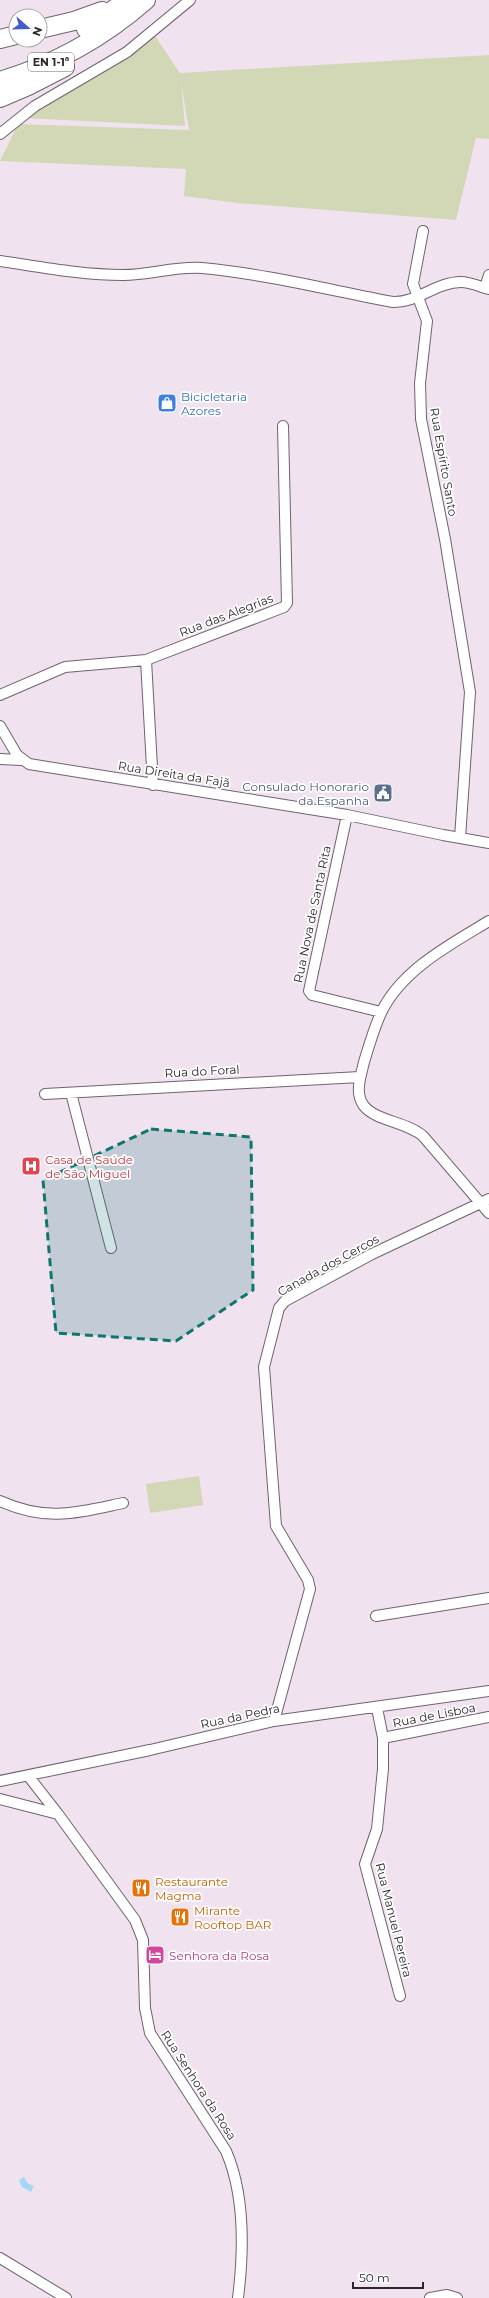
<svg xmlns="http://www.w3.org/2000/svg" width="489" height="2298" font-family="Montserrat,sans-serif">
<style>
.green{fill:#d2d8b6}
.water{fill:#a3d7f3}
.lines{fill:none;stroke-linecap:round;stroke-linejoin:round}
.street-casing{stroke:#6f636f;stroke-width:12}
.highway-casing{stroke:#6f636f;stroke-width:20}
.street{stroke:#fff;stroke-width:10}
.highway{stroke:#fff;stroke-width:18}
.marked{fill:#0f766e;fill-opacity:0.2;stroke:#0f766e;stroke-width:3;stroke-dasharray:8 5;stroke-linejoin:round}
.labels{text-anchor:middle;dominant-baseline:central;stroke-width:3.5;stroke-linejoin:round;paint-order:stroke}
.shield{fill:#fff;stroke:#6c686b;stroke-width:1}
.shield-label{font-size:11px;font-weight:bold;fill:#2d272c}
.shop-label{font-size:12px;fill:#366cbe;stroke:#fff;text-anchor:start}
.street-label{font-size:12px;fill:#2d272c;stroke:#fff}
.service-label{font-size:12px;fill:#4e5e75;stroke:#fff;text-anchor:end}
.health-label{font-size:12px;fill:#be3a42;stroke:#fff;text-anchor:start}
.food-label{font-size:12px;fill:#c56008;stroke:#fff;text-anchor:start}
.hotel-label{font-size:12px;fill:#b23c85;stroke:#fff;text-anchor:start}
</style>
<rect width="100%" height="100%" fill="#f1e2f0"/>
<path class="green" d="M155,36L180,73L489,55V139L476,138L456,220L237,203L184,196L186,169L0,161L18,124L189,130L181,82L185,126L22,118L101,72Z
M199,1476L203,1505L150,1513L146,1484Z"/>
<path class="water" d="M24,2177L27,2183L34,2186L31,2192L22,2187L19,2180Z"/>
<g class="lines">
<defs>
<path id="street" d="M0,134L35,106L127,52L190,0
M423,231L413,284L427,321L420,383L421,419L445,539L470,692L460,838
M0,261C41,267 82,275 123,275C150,275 175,266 202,268C266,274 329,290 393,302C417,303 436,282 461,282C470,282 481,287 489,289
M485,288L489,275
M0,695L65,667L146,660
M0,726L17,755L29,764L347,815L443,835L489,843
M0,759L21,760
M153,785L146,660L284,607L287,603L283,426
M347,815L309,991L312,995L381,1012
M489,921C451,944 401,970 381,1013C374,1028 369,1046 364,1062C361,1076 354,1093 364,1106C376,1121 407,1122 423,1136L489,1213
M71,1093L111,1248
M45,1094L360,1077
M0,1501C47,1522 76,1513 123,1503
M376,1616L489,1598
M377,1708L383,1738V1769L377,1829L365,1864L400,1996
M274,1721L310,1589L308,1580L276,1526L264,1367L279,1308L285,1301L372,1254L489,1199
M383,1738L489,1717
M0,1781L150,1750L274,1721L489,1691
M0,1799L58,1814L29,1777
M58,1814L135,1920L143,1940L145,2008L150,2033L226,2151C245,2195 244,2250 238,2298
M0,2258L66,2298
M430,2298L447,2295L457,2298"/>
<path id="highway" d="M40,29L74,21L102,11
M86,29L127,0
M0,39L16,35
M0,81C53,65 104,37 146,0
M0,98L28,86L65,67"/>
</defs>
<use href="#street" class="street-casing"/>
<use href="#highway" class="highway-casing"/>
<use href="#street" class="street"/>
<use href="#highway" class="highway"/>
</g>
<path class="marked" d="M151,1129L251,1137L253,1290L176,1341L56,1333L43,1180Z"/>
<defs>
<symbol id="shop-square" viewBox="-11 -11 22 22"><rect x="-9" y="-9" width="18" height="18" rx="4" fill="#3f7fe0" stroke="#fff"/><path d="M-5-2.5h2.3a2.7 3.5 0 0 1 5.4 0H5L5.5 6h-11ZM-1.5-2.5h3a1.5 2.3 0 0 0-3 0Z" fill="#fff"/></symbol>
<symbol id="civic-square" viewBox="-11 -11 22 22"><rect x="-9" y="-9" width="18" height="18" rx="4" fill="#5c6f8a" stroke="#fff"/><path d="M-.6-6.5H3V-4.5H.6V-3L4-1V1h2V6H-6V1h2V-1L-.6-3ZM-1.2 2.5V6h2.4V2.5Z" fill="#fff"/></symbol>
<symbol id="hospital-square" viewBox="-11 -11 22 22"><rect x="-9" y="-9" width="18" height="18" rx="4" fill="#e0444e" stroke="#fff"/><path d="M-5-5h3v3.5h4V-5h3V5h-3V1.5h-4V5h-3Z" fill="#fff"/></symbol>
<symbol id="restaurant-square" viewBox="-11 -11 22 22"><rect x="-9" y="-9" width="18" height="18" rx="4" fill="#e8710a" stroke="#fff"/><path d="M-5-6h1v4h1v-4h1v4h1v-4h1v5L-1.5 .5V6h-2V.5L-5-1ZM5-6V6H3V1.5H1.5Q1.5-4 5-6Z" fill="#fff"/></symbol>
<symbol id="hotel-square" viewBox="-11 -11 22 22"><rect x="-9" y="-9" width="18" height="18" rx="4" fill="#d1479c" stroke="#fff"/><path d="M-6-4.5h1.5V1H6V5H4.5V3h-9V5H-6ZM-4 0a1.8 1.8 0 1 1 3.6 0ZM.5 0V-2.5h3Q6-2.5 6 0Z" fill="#fff"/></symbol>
</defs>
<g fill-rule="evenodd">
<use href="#shop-square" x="156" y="392" width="22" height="22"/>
<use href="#civic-square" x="372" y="782" width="22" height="22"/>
<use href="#hospital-square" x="20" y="1155" width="22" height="22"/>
<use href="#restaurant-square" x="130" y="1877" width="22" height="22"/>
<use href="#restaurant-square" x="169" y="1906" width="22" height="22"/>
<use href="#hotel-square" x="144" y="1944" width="22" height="22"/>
</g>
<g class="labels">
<rect class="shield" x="28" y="53" width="46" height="18" rx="3"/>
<g class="shield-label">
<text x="51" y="62">EN 1-1ª</text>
</g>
<g class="shop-label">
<text x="181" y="396">Bicicletaria<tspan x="181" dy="14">Azores</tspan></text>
</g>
<g class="street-label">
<text transform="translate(444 462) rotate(80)">Rua Espírito Santo</text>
<text transform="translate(226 615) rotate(-21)">Rua das Alegrias</text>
<text transform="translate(174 774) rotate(9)">Rua Direita da Fajã</text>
<text transform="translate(312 914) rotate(-78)">Rua Nova de Santa Rita</text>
<text transform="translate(202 1071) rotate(-3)">Rua do Foral</text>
<text transform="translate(328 1265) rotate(-29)">Canada dos Cercos</text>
<text transform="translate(434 1715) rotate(-11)">Rua de Lisboa</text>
<text transform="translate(240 1716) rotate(-12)">Rua da Pedra</text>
<text transform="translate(394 1920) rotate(76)">Rua Manuel Pereira</text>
<text transform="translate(199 2085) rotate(57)">Rua Senhora da Rosa</text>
</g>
<g class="service-label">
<text x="369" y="786">Consulado Honorario<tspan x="369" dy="14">da Espanha</tspan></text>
</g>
<g class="health-label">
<text x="45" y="1159">Casa de Saúde<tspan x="45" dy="14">de São Miguel</tspan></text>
</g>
<g class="food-label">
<text x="155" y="1881">Restaurante<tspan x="155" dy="14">Magma</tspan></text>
<text x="194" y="1910">Mirante<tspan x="194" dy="14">Rooftop BAR</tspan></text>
</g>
<g class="hotel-label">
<text x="169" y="1955">Senhora da Rosa</text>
</g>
</g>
<g transform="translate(28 28) rotate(110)"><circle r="19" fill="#ffffff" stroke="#aba9ab"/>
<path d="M0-3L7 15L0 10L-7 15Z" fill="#415ace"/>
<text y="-6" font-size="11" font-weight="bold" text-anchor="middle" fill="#2d272c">N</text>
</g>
<path d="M353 2282v6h70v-6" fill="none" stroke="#2d272c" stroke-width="2"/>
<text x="359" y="2282" font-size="12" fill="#2d272c" stroke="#ffffff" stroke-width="3" paint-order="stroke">50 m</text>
</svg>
